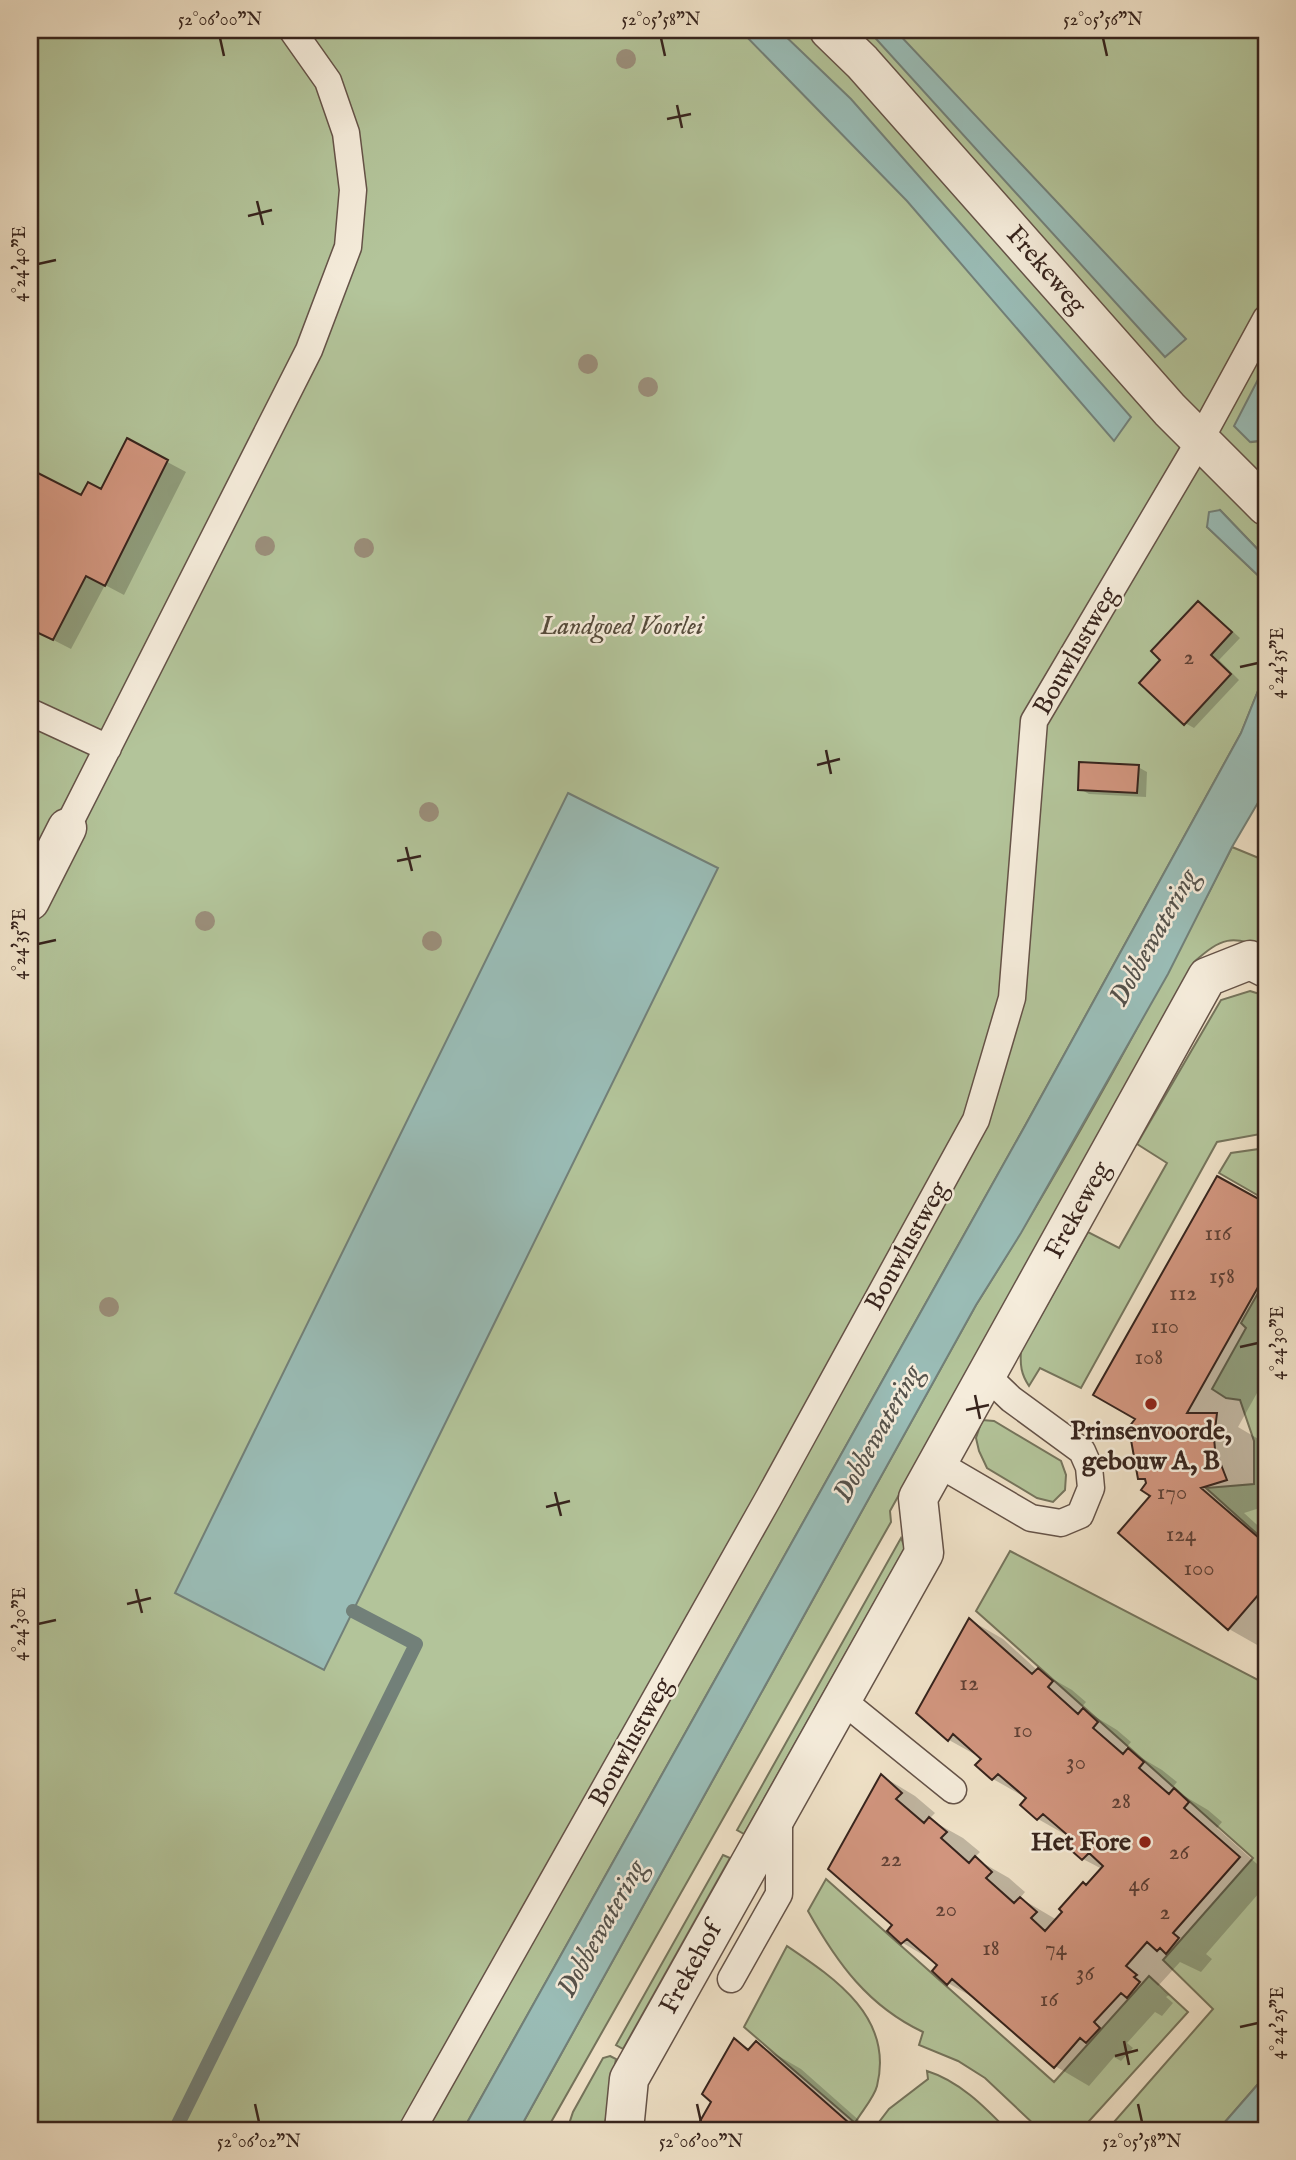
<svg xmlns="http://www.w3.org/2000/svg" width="1296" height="2160" font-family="'IM FELL English',serif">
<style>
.green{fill:#b3c49a;stroke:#75745c;stroke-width:2}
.water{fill:#9abdb7;stroke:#728079;stroke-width:2}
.shadow{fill:#0003}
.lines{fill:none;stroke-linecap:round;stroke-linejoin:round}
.stream{stroke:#728079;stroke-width:14}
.building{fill:#d1957e;stroke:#37241d;stroke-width:2}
.lane-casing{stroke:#655348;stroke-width:29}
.street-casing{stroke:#655348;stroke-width:41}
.lane{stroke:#f5ecdb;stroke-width:26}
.street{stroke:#f5ecdb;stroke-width:38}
.tree{fill:#9b8f7b}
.ticks{fill:none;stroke:#37241d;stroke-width:2.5}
.poi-dot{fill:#8f2418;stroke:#f5ecdb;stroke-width:2.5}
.labels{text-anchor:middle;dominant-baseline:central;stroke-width:5;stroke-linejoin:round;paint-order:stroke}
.number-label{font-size:23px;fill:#5e4035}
.street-label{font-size:26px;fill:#37241d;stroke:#f5ecdb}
.park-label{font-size:26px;font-style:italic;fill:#564c3c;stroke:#f5ecdb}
.poi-label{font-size:26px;font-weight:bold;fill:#37241d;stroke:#f5ecdb}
.water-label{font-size:28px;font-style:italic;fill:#55524b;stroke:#f5ecdb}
.neatline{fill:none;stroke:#37241d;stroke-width:2.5}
.ticks-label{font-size:18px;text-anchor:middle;fill:#37241d}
</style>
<rect width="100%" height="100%" fill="#efe1c7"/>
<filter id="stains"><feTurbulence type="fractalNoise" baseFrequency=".00286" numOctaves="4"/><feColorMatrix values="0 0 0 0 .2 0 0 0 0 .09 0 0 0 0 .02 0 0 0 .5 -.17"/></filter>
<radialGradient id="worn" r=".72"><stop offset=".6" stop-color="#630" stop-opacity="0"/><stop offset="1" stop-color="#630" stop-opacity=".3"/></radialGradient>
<path class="green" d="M30,30H1266V407L1252,442L1266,440V558L1220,510L1207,527L1266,583V671L1241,733L1026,1124L463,2130H30Z
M1232,847L1266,861V949C1232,934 1221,938 1194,962L890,1511L891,1522L550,2124L548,2130H519L976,1305C1069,1157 1153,1003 1232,847Z
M1250,991L1266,996V1133L1217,1142L1081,1388L1040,1368L1029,1386C1021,1374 1020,1365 1021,1351L1088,1232L1119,1248L1167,1163L1137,1144L1221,1000Z
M1266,1148V1200L1219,1173L1231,1153Z
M1266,1279V1542L1206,1488L1254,1484V1441L1240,1400L1226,1398L1212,1389L1246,1328L1241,1323Z
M982,1420L994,1421L1061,1461L1066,1475L1065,1490L1053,1502L1037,1498L987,1468L979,1451L976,1438Z
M901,1538L905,1548L744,1834L737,1830Z
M1010,1551L1266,1684V2075L1218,2130H1107L1213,2009L1163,1960L1253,1858L976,1611Z
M723,1855L730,1858L623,2049L616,2045Z
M826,1879L1054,2082L1149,1976L1188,2012L1081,2130C1067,2130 1052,2128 1040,2130L985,2078L958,2061L919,2045L923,2032C868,2006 837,1963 808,1911Z
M787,1946C836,1979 894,2018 877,2086C874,2098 861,2112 855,2123L744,2027Z
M610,2056L616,2059L604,2130H567L573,2112L603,2058Z
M927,2071C959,2081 984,2106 1007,2130H873L889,2109L928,2079Z"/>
<path class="water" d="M740,30H779L851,99L1131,417L1114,441L907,201Z
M868,30H895L1186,339L1165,357Z
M1266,364V440L1250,442L1234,426Z
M1220,510L1266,558V583L1207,527L1209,512Z
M1266,671V789L1232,847L1168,974L1021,1233L976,1305L519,2130H463L1026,1124L1241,733Z
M568,793L718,868L324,1670L175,1593Z
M1266,2075V2130H1218Z"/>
<path class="shadow" d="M128,441L186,472L124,595L105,585L71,649L30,628V471L82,498L102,491Z
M1198,603L1207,608L1240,638L1219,660L1239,680L1194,728L1185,723L1162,660Z
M1138,767L1147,772L1146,797L1089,794L1080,789Z
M1217,1178L1266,1205V1377L1238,1427L1260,1440L1258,1464L1261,1486L1266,1497V1506L1244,1513L1266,1533V1650L1229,1629L1153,1496L1149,1483L1140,1478L1138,1419Z
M970,1620L1003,1639L1037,1670L1072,1690L1086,1702L1081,1708L1117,1730L1131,1742L1126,1748L1128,1750L1162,1770L1177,1782L1172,1788L1174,1790L1208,1810L1222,1822L1217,1828L1266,1872V1885L1206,1954L1212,1959L1201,1972L1180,1962L1158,1986L1169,1995L1166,1997L1173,2003L1162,2016L1155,2012L1127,2043L1133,2048L1121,2061L1114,2057L1089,2086L1055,2066L983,2003L948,1983L935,1971L940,1965L903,1943L889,1931L895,1925L882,1776L915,1796L935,1813L929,1819L963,1838L980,1852L974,1858L1009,1878L1025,1892L1020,1898L1057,1920L1102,1869L1083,1859L1068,1845L1073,1839L1038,1819L1028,1799L993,1779L983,1759L949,1740Z
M735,2040L751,2050L756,2043L801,2069L870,2130H697L714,2102Z"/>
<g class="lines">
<path class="stream" d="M175,2130L416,1644L353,1611"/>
</g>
<path class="building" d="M127,438L168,460L105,586L86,576L53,640L30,629V469L81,495L88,482L101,489Z
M1198,601L1232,632L1211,655L1231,674L1184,725L1139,683L1160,660L1151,651Z
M1079,762L1139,765L1137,793L1078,790Z
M1217,1176L1266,1203V1273L1187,1413H1217L1214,1438L1215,1449L1227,1480L1201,1488L1266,1544V1586L1228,1630L1118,1533L1150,1496L1141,1490L1146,1483L1145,1479H1138L1131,1440L1137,1439L1136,1432L1129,1427L1135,1419L1093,1395Z
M969,1618L1032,1674L1038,1668L1053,1681L1048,1687L1078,1714L1083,1708L1098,1722L1093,1728L1123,1754L1128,1748L1144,1762L1139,1768L1169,1794L1174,1788L1189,1802L1184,1808L1240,1857L1173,1933L1179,1938L1166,1954L1160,1948L1157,1951L1147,1942L1126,1966L1137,1975L1134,1977L1140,1982L1127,1998L1121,1993L1094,2022L1100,2028L1086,2043L1080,2038L1054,2068L952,1979L947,1985L932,1971L937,1965L907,1939L901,1944L887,1931L892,1925L828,1869L881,1774L902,1793L896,1799L924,1823L929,1817L947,1832L941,1838L969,1863L975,1856L992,1872L986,1878L1014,1903L1020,1897L1037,1912L1031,1918L1045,1931L1062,1912L1059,1909L1083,1882L1086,1885L1103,1866L1089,1853L1082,1860L1065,1845L1071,1838L1043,1814L1037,1820L1020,1805L1026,1798L998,1774L992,1780L975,1765L981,1759L953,1734L948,1741L916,1713Z
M734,2038L748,2050L756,2041L857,2130H695L711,2102L702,2094Z"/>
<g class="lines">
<defs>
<path id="lane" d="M30,712L108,748
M67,828L309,350L348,247L353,190L346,133L328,81L292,30
M937,1463L1031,1518L1061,1523L1080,1515L1091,1488L1089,1467L1082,1451L1011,1399L985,1374
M842,1700L953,1790
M731,1979L779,1894V1818
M412,2130L768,1499L976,1120L1012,998L1034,721L1200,440L1266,319"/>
<path id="street" d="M829,30L862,62L1170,410L1266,506
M30,901L67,828
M624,2130L629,2079L924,1553L918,1498L1207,977L1250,960L1266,968"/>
</defs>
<use href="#lane" class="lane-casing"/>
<use href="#street" class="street-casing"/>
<use href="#lane" class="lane"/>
<use href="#street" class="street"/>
</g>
<g class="tree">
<circle cx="626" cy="59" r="10"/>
<circle cx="588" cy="364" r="10"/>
<circle cx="648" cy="387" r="10"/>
<circle cx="265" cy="546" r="10"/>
<circle cx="364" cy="548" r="10"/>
<circle cx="429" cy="812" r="10"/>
<circle cx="205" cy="921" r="10"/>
<circle cx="432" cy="941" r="10"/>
<circle cx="109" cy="1307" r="10"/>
</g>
<path class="ticks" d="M220,38L224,56M661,38L665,56M1103,38L1107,56M677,105L682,128M667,119L691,114M257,201L263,225M248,216L272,210M38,264L56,260M1240,667L1258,663M826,750L831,774M817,765L840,759M406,847L412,871M397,861L421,856M38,944L56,940M1240,1347L1258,1343M975,1395L980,1419M966,1410L989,1405M555,1492L561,1516M546,1507L570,1501M136,1589L142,1613M127,1604L151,1598M38,1624L56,1620M1240,2027L1258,2023M1124,2041L1129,2065M1115,2056L1138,2050M255,2104L259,2122M697,2104L701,2122M1138,2104L1142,2122"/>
<g class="poi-dot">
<circle cx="1151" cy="1404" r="7"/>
<circle cx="1145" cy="1842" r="7"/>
</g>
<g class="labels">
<g class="number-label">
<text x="1189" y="657">2</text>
<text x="1218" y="1233">116</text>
<text x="1222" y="1276">158</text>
<text x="1183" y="1293">112</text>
<text x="1165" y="1326">110</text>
<text x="1149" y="1357">108</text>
<text x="1172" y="1492">170</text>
<text x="1181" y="1534">124</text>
<text x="1199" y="1568">100</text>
<text x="969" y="1683">12</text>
<text x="1023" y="1730">10</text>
<text x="1076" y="1762">30</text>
<text x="1121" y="1801">28</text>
<text x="1179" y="1852">26</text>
<text x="891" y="1859">22</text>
<text x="1139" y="1884">46</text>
<text x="946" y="1909">20</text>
<text x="1165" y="1912">2</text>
<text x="991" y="1948">18</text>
<text x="1056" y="1948">74</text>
<text x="1085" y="1973">36</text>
<text x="1049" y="1999">16</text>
</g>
<g class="street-label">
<text transform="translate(1046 270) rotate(49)">Frekeweg</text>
<text transform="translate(1076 651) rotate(-60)">Bouwlustweg</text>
<text transform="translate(1078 1210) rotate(-61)">Frekeweg</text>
<text transform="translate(907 1246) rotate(-61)">Bouwlustweg</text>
<text transform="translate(631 1742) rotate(-61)">Bouwlustweg</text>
<text transform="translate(691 1968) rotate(-61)">Frekehof</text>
</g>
<g class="park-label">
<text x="622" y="626">Landgoed Voorlei</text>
</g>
<g class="poi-label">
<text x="1151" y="1431">Prinsenvoorde,<tspan x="1151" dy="30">gebouw A, B</tspan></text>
<text x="1131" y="1842" text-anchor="end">Het Fore</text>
</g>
<g class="water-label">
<text transform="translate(1154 938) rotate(-61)">Dobbewatering</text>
<text transform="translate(878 1434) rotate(-61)">Dobbewatering</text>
<text transform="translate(602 1929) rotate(-61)">Dobbewatering</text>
</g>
</g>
<rect width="1296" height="2160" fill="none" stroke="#efe1c7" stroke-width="77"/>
<rect x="38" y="38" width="1220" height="2084" class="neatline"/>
<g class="ticks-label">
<text x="220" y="25">52°06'00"N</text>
<text x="661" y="25">52°05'58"N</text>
<text x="1103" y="25">52°05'56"N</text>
<text transform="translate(19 264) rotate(-90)" y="6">4°24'40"E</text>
<text transform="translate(1277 663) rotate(-90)" y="6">4°24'35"E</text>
<text transform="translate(19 944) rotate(-90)" y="6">4°24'35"E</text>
<text transform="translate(1277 1343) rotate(-90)" y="6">4°24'30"E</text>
<text transform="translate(19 1624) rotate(-90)" y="6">4°24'30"E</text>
<text transform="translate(1277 2023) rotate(-90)" y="6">4°24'25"E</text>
<text x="259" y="2147">52°06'02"N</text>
<text x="701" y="2147">52°06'00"N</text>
<text x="1142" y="2147">52°05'58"N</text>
</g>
<rect width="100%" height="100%" filter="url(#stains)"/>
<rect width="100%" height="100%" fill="url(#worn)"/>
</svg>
